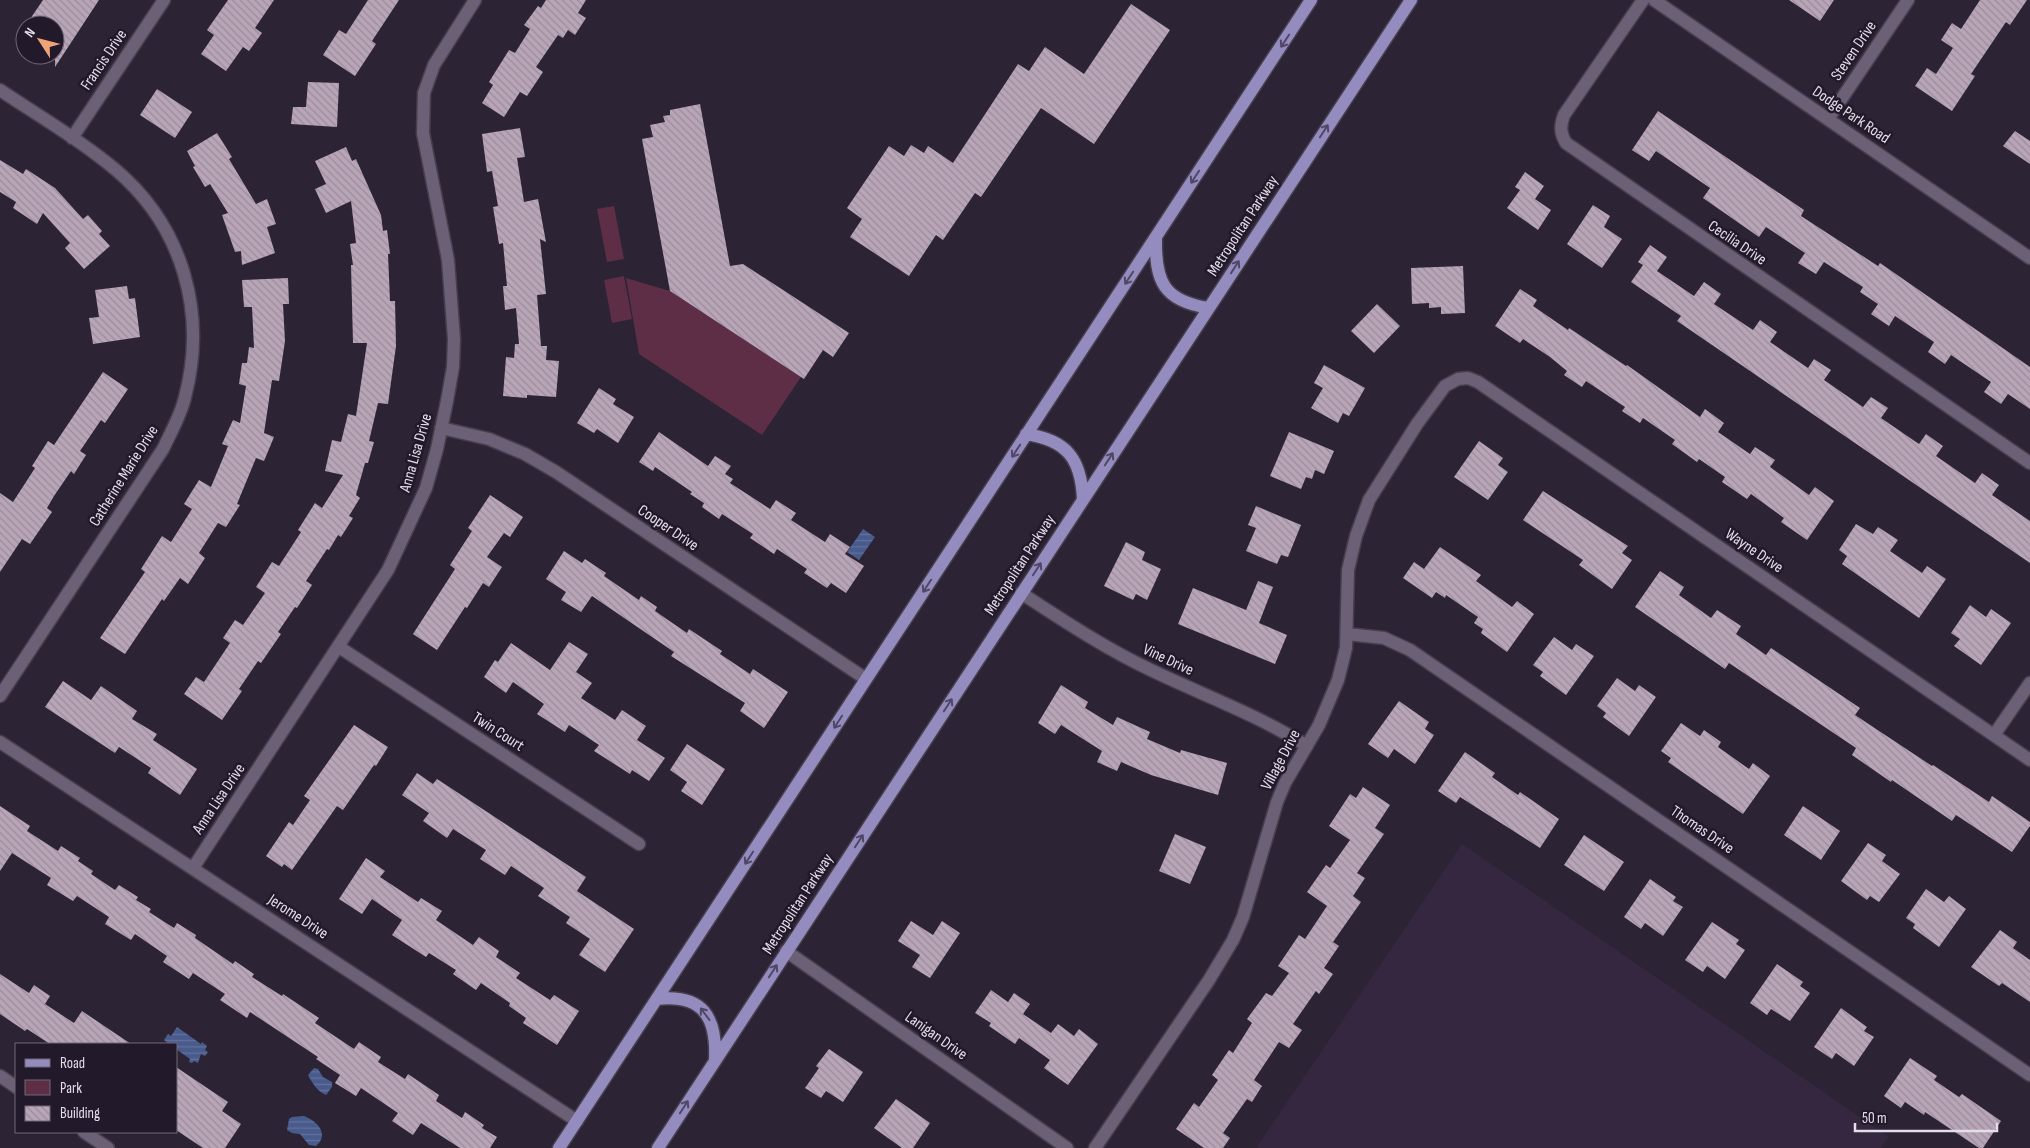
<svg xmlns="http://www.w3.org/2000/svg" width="2030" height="1148" font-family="'Sofia Sans Condensed',sans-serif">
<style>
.built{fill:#34273f}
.green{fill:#5d2e46}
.water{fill:url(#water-rules)}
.building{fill:url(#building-back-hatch)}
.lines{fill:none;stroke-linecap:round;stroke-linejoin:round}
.minor-casing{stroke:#463e4d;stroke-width:15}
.major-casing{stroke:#463e4d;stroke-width:15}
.minor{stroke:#6b6075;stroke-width:12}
.major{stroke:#948cbf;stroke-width:12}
.oneway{stroke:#504766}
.labels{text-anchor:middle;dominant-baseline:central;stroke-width:5;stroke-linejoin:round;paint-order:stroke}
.street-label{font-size:16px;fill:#e4deea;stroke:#22192a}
</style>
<defs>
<pattern id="water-rules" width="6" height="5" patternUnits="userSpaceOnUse" patternTransform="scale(1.25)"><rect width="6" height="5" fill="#485b8c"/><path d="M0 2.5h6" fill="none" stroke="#62729c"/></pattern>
<pattern id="building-back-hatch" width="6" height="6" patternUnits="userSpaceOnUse" patternTransform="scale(1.25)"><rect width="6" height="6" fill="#b8a5b7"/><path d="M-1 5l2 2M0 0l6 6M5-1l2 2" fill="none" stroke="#9b8c9b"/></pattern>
</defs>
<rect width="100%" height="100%" fill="#2c2334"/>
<path class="built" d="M1462,844L1889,1137L1881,1148H1256Z"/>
<path class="green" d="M614,206L624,259L607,262L597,209Z
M624,276L632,319L612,323L604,280Z
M626,278L670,291L801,377L762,435L639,354Z"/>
<path class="water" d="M863,529L875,537L859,560L847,552Z
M177,1027L201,1044L202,1042L207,1046L205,1050L208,1052L205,1056L201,1054L198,1063L194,1061L192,1063L189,1062L190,1059L176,1049V1044H169L164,1040L168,1034L171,1036Z
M314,1068L318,1069L323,1077L332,1082V1087L326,1095C318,1092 312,1083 308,1075Z
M304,1116C317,1121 330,1134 316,1146L309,1145L300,1134L292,1133L287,1130L289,1119L292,1117Z"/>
<path class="building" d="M43,0H99L55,67V25H26Z
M228,0H274L255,28L262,33L249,51L243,47L226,71L201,54L214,35L207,30Z
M368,0H399L372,41L376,44L355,76L323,55L339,30L346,34Z
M546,0H586L578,13L586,18L575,35L568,30L563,38L558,35L536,67L543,72L527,96L520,92L504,117L482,103L493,85L489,82L509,50L515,53L530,29L524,25L538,6L541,8Z
M1789,0H1834L1820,21Z
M1980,0H2027L2010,25L2006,22L1971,74L1975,76L1952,111L1915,86L1927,68L1936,74L1953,48L1941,40L1952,23L1961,29Z
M1131,4L1170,30L1094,144L1041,108L981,197L975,193L943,240L936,235L909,276L850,237L862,219L847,208L889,146L904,156L911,145L924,153L928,146L953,163L1018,64L1029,71L1045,47L1084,74Z
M308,82L339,83L337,127L291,124L293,107H306Z
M157,89L192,112L175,138L140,115Z
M700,104L730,266L743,264L849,333L833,357L823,350L804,379L670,291L642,139L653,137L650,125L665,122L663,116L670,115V110Z
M1658,111L1804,210L1801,216L1878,266L1880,263L2030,367V409L2008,394L2001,404L1984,392L1991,382L1951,355L1945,364L1928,352L1934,342L1895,316L1889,326L1871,314L1878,304L1860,292L1863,287L1824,262L1816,274L1798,263L1805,253L1766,227L1759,237L1703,198L1710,188L1656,151L1649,161L1632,150Z
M520,128L525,157L517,158L524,202L538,199L546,242L540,239L546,294L537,295L541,346H547L546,360L559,361L556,397L527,395V398L503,396L506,357L514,358L515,344H519L516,308L505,310L503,286H507L503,243L499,244L493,207L498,206L492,171L487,172L482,134Z
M2015,131L2030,141V164L2003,146Z
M217,133L232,157L229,159L256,204L267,199L276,224L267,227L275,253L242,265L241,251L235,252L222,215L228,213L210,184L205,187L193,167L195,166L187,151Z
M346,147L352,161L356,159L381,215L383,231L387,230L390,254H388L390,301H395L396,346L388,404L378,403L369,441L374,442L368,463H365L356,495L360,498L349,516L353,518L341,537L338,535L329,550L327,549L306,581L312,585L297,608L295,607L278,632L281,634L261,663L258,661L239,689L242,691L222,720L184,694L196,677L204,682L230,643L223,638L235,620L243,625L265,593L256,587L272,562L279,566L301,532L298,530L315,503L322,508L343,475L325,471L332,440L341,442L348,414L356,416L367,343H353L351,265H353L350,244L356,243L351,201L326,213L315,189L326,184L315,161Z
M0,160L23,174L26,169L55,188L83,219L88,215L102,231L99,234L110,246L84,269L65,248L70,243L43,213L37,224L13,208L16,202L0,192Z
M1525,172L1544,186L1535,199L1551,210L1538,230L1507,208L1520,190L1515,187Z
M1593,205L1610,216L1604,227L1622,239L1602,268L1567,244Z
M1650,245L1667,257L1657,271L1694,296L1704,282L1721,294L1714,304L1753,330L1760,320L1777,332L1770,342L1808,368L1814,359L1831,370L1824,380L1863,407L1871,397L1888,408L1881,418L1919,444L1926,434L1943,446L1936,456L1975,483L1982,473L1999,485L1992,495L2030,521V563L1677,321L1681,316L1631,282L1643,265L1638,262Z
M1463,266L1465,313L1441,314V307L1429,308V303L1412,304L1411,268Z
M288,278L289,304H283L285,341L279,381L272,380L264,433L274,437L264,461L256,458L237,504L240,505L226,527L218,523L199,553L205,558L188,584L180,578L164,601L162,599L125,654L100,638L145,572L141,569L162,536L171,542L192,509L184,504L199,480L211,487L228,446L222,444L233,420L240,423L246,386L239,384L242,363H247L249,347L254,348L252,307H244L242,280Z
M127,286L129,299L135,298L140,337L93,344L89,318L99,317L95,290Z
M1520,289L1537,300L1533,306L1568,330L1569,328L1626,366L1627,365L1700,417L1705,409L1724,423L1718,432L1750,454L1755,447L1775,460L1770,467L1809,495L1815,487L1834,501L1807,540L1781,522L1784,518L1751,494L1747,499L1722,482L1725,477L1699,459L1697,462L1672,444L1675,440L1643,418L1640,423L1622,411L1625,407L1586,381L1582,387L1564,375L1567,371L1550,357L1523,339L1520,343L1495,326Z
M1377,304L1400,326L1374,353L1351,331Z
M1324,365L1365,388L1349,416L1343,413L1338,423L1311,408L1323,388L1314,383Z
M103,372L128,389L105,423L101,420L80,451L86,455L74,474L71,471L54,496L47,508L52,512L30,544L22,539L0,572V493L13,502L35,468L32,466L48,441L54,445Z
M599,388L616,399L613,404L634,417L618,443L597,429L594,433L577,423Z
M659,432L708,466L715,456L731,466L725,474L733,479L730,483L770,509L776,500L796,513L791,520L825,542L830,534L850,547L845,554L864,566L846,593L831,583L827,588L804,573L807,569L777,549L774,554L750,538L753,534L722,514L719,519L702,507L704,503L690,494L692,492L655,467L653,471L639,462Z
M1289,432L1334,451L1324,474L1315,470L1312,479L1306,477L1301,489L1270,476Z
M1479,441L1503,458L1498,465L1508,472L1488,500L1454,477Z
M1543,491L1628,546L1622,553L1632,560L1612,589L1579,565L1583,560L1523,520Z
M490,495L523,517L510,537L504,533L487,557L502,567L489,587L483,583L467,608L465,607L437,650L413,634L455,569L450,565L472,531L468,528Z
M1256,506L1301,525L1288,557L1281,555L1277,564L1246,551L1256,528L1248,525Z
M1856,524L1873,534L1878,527L1898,540L1890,551L1922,573L1927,566L1946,579L1919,618L1842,564L1847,556L1839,550Z
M1126,542L1145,552L1142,560L1161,569L1147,600L1136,594L1133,600L1104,586Z
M1440,547L1481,575L1476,581L1512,607L1517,601L1534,614L1507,652L1481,633L1483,629L1474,623L1478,617L1446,595L1445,598L1436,592L1432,598L1403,578L1414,562L1424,569Z
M564,551L582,563L585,559L606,573L604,576L639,600L641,596L657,607L655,611L687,633L689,629L722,651L720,654L750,674L753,669L788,692L764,728L740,711L745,703L671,656L674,652L592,596L581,612L561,600L566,592L546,579Z
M1660,571L1684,587L1679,595L1711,618L1717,610L1741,626L1736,634L1766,655L1771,648L1860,708L1855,715L1932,766L1933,765L1989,802L1992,796L2030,822V826L2012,852L1956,815L1952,821L1892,780L1891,782L1852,755L1856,748L1729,663L1725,669L1635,607Z
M1258,581L1273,587L1259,623L1287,635L1275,664L1178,624L1193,588L1246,610Z
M1970,605L1986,617L1991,609L2011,623L1981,665L1954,646L1960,639L1951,633Z
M1554,637L1572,650L1576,644L1594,656L1566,695L1540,676L1543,672L1533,665Z
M569,642L588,654L576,672L592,683L581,698L615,720L622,710L646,726L637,740L665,758L649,781L632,770L630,774L594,751L599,745L569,725L565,732L537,714L544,704L513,682L506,693L484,677L495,660L498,662L511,643L550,670Z
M1617,678L1635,691L1639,685L1656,697L1629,736L1603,717L1606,713L1597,706Z
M63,681L91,700L101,686L137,711L132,719L157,734L153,740L197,769L180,795L148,773L151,768L119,747L115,753L45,707Z
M1061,685L1088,702L1085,708L1113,725L1117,717L1150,732L1147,739L1180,753L1181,750L1227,763L1218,795L1151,775L1121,762L1117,771L1097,762L1102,751L1061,725L1055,734L1038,723Z
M1399,701L1429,722L1425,729L1434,735L1415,764L1394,749L1388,758L1368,744Z
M1681,723L1700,736L1704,730L1721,742L1718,747L1749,769L1753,763L1770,776L1743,814L1668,762L1671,758L1661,751Z
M354,725L388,747L376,766L374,765L343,810L337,806L292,870L284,864L282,867L266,856L289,822L293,825L310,800L304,796Z
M687,744L725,769L702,805L681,791L687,782L670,770Z
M1465,752L1495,773L1492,777L1518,795L1520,792L1559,819L1540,848L1460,797L1456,803L1438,791Z
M417,773L433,784L437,779L586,877L577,891L634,929L605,972L579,955L590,939L566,923L570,917L538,896L544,888L511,866L505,875L480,859L486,850L453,829L447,838L423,821L429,813L402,795Z
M1363,787L1390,805L1375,828L1384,834L1357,873L1365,878L1353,896L1361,902L1333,942L1339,946L1324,968L1333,974L1319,994L1316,991L1293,1024L1302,1030L1289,1048L1279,1042L1254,1080L1262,1086L1252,1102L1247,1099L1223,1133L1230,1138L1223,1148H1204L1176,1129L1194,1103L1199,1107L1218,1080L1212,1075L1229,1050L1233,1053L1252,1023L1247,1019L1266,993L1272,996L1289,973L1278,966L1299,935L1305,939L1327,906L1307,892L1326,865L1330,868L1350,840L1329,826L1350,794L1356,798Z
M0,806L30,826L27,831L58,851L61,846L80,858L78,861L93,871L91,874L115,890L119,885L138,897L136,900L151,909L149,912L174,928L177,923L196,935L195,938L233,964L235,961L254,974L252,977L282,996L283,994L319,1018L315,1023L354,1049L359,1042L381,1057L378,1062L405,1079L408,1074L439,1095L436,1101L462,1118L465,1112L484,1125L482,1128L497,1137L490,1148H460L421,1123L413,1135L392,1121L398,1113L361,1088L356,1096L335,1083L340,1075L316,1059L318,1057L250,1012L247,1018L220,1000L225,994L193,973L189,979L163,962L167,956L135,934L131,940L105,924L109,917L77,896L73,901L47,885L51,878L12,853L0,871Z
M1803,806L1840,831L1821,860L1784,835Z
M1175,834L1206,847L1190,884L1159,871Z
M1584,835L1624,862L1604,891L1564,865Z
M1868,843L1886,855L1882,861L1900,874L1879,902L1870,896L1867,900L1841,881Z
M366,858L385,871L380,877L418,902L421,898L442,911L436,920L473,945L479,937L499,951L496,957L520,973L516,978L550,1000L554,995L579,1011L557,1045L523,1023L526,1018L509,1006L510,1003L481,983L476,990L453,974L456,970L429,953L426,957L392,935L402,920L372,899L362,914L339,899Z
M1650,879L1676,897L1673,901L1683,907L1663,936L1645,923L1641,929L1624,917Z
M1926,889L1944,902L1949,896L1966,909L1939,947L1913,928L1915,924L1906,918Z
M911,921L933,935L942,921L960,933L930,978L912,967L920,955L898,941Z
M1712,922L1739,940L1736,944L1745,950L1725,979L1707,966L1703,972L1685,960Z
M2000,930L2017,942L2013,948L2030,960V1002L2002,983L1999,986L1971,967Z
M1777,964L1803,982L1800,986L1810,993L1790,1021L1771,1009L1767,1015L1750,1003Z
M0,974L29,993L34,985L50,996L45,1004L74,1023L82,1011L131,1044H50L27,1029L25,1031L0,1014Z
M991,990L1008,1002L1014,993L1030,1004L1023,1014L1051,1033L1058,1024L1074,1036L1079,1029L1098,1044L1068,1085L1044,1068L1050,1060L1019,1038L1015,1044L989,1026L991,1023L975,1013Z
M1841,1008L1867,1027L1864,1031L1874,1037L1854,1066L1836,1053L1832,1059L1814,1047Z
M829,1049L863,1072L843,1102L826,1091L821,1098L805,1088L819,1068L816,1066Z
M1910,1058L1937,1076L1934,1080L1959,1097L1962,1094L2001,1121L1983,1148H1979L1925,1112L1924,1115L1905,1102L1901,1108L1884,1096Z
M176,1067L228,1102L222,1111L241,1124L225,1148H203L176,1130Z
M896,1099L930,1123L913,1148H902L874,1128Z"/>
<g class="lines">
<defs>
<path id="minor" d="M1643,0L1564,115C1560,126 1560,133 1566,143L2030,463
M1654,0L2030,258
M0,90C39,116 80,140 116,170C183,227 207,313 185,397C181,415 171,432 163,449L0,696
M1828,119L1908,0
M72,138L164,0
M441,428L489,439L525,454L556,472L866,679
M1021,593C1064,621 1106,649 1153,671C1205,696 1258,715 1307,746
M1347,634L1384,638L1410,650L2030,1075
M339,647L639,844
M1994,735L2030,683
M0,742L577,1121
M193,868L388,570L426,488L437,449L447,401L453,367L454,339L448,260L423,133L424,93L434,65L475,0
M786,951L1067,1148
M0,1076L16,1087
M84,1132L108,1148
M1095,1148L1209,980L1233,940L1243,917L1277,802L1285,783L1319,725L1338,680L1346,648L1348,570L1356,536L1369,500L1417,424L1445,386L1458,379L1468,378L1478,382L2030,760"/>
<path id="major" d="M1156,238C1155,281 1163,301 1209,308
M1026,434C1067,440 1081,459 1083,499
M657,999C703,994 717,1017 715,1060
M559,1148L1311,0
M658,1148L1411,0"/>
</defs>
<use href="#minor" class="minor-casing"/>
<use href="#major" class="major-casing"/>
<use href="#minor" class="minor"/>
<use href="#major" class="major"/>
</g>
<defs><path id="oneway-shaft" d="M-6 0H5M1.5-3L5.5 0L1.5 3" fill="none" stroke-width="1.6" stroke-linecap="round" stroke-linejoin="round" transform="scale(1.25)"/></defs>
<g class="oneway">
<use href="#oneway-shaft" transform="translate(1285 41) rotate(123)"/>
<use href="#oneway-shaft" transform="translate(1324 131) rotate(-57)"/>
<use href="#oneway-shaft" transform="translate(1195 177) rotate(123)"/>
<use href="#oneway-shaft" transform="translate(1235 267) rotate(-57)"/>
<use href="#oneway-shaft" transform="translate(1129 278) rotate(123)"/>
<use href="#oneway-shaft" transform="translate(1016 451) rotate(123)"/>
<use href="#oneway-shaft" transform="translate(1109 459) rotate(-57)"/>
<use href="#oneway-shaft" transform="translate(1037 569) rotate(-57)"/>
<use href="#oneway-shaft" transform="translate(927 586) rotate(123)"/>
<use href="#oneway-shaft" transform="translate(948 705) rotate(-57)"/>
<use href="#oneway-shaft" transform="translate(838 722) rotate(123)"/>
<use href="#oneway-shaft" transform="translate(859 841) rotate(-57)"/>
<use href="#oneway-shaft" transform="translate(749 858) rotate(123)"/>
<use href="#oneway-shaft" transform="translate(773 971) rotate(-57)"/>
<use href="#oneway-shaft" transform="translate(705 1014) rotate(-127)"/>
<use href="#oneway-shaft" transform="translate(684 1107) rotate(-57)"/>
</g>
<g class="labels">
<g class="street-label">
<text transform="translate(1854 51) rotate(-56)">Steven Drive</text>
<text transform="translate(104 60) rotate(-56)">Francis Drive</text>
<text transform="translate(1851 115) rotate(34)">Dodge Park Road</text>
<text transform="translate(1243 226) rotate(-57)">Metropolitan Parkway</text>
<text transform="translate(1737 243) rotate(34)">Cecilia Drive</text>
<text transform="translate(416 453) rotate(-74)">Anna Lisa Drive</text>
<text transform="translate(124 476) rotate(-58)">Catherine Marie Drive</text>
<text transform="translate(668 528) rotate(34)">Cooper Drive</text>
<text transform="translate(1754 551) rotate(34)">Wayne Drive</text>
<text transform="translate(1020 565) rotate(-57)">Metropolitan Parkway</text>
<text transform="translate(1168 660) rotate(25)">Vine Drive</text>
<text transform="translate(498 732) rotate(33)">Twin Court</text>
<text transform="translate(1281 760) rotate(-62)">Village Drive</text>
<text transform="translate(219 799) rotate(-56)">Anna Lisa Drive</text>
<text transform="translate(1702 830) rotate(34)">Thomas Drive</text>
<text transform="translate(798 904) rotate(-57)">Metropolitan Parkway</text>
<text transform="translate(298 917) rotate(33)">Jerome Drive</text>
<text transform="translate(936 1036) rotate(35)">Lanigan Drive</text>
</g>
</g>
<rect x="15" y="1043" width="162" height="90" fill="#22192a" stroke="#706877"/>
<rect x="25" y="1059" width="25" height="8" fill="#948cbf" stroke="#706877"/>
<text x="60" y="1068" font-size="15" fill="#e4deea">Road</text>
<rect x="25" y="1080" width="25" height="15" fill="#5d2e46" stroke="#706877"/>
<text x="60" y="1093" font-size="15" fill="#e4deea">Park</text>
<rect x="25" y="1106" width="25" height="15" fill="url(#building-back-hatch)" stroke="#706877"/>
<text x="60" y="1118" font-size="15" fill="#e4deea">Building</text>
<g transform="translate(40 40) rotate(306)"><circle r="24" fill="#22192a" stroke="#706877"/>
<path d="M0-4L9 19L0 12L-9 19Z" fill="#efa377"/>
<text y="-8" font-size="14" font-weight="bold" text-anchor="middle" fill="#e4deea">N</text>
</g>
<path d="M1855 1123v8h142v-8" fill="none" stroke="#e4deea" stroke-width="2.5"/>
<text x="1862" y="1123" font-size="15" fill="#e4deea" stroke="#22192a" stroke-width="4" paint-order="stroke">50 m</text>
</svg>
